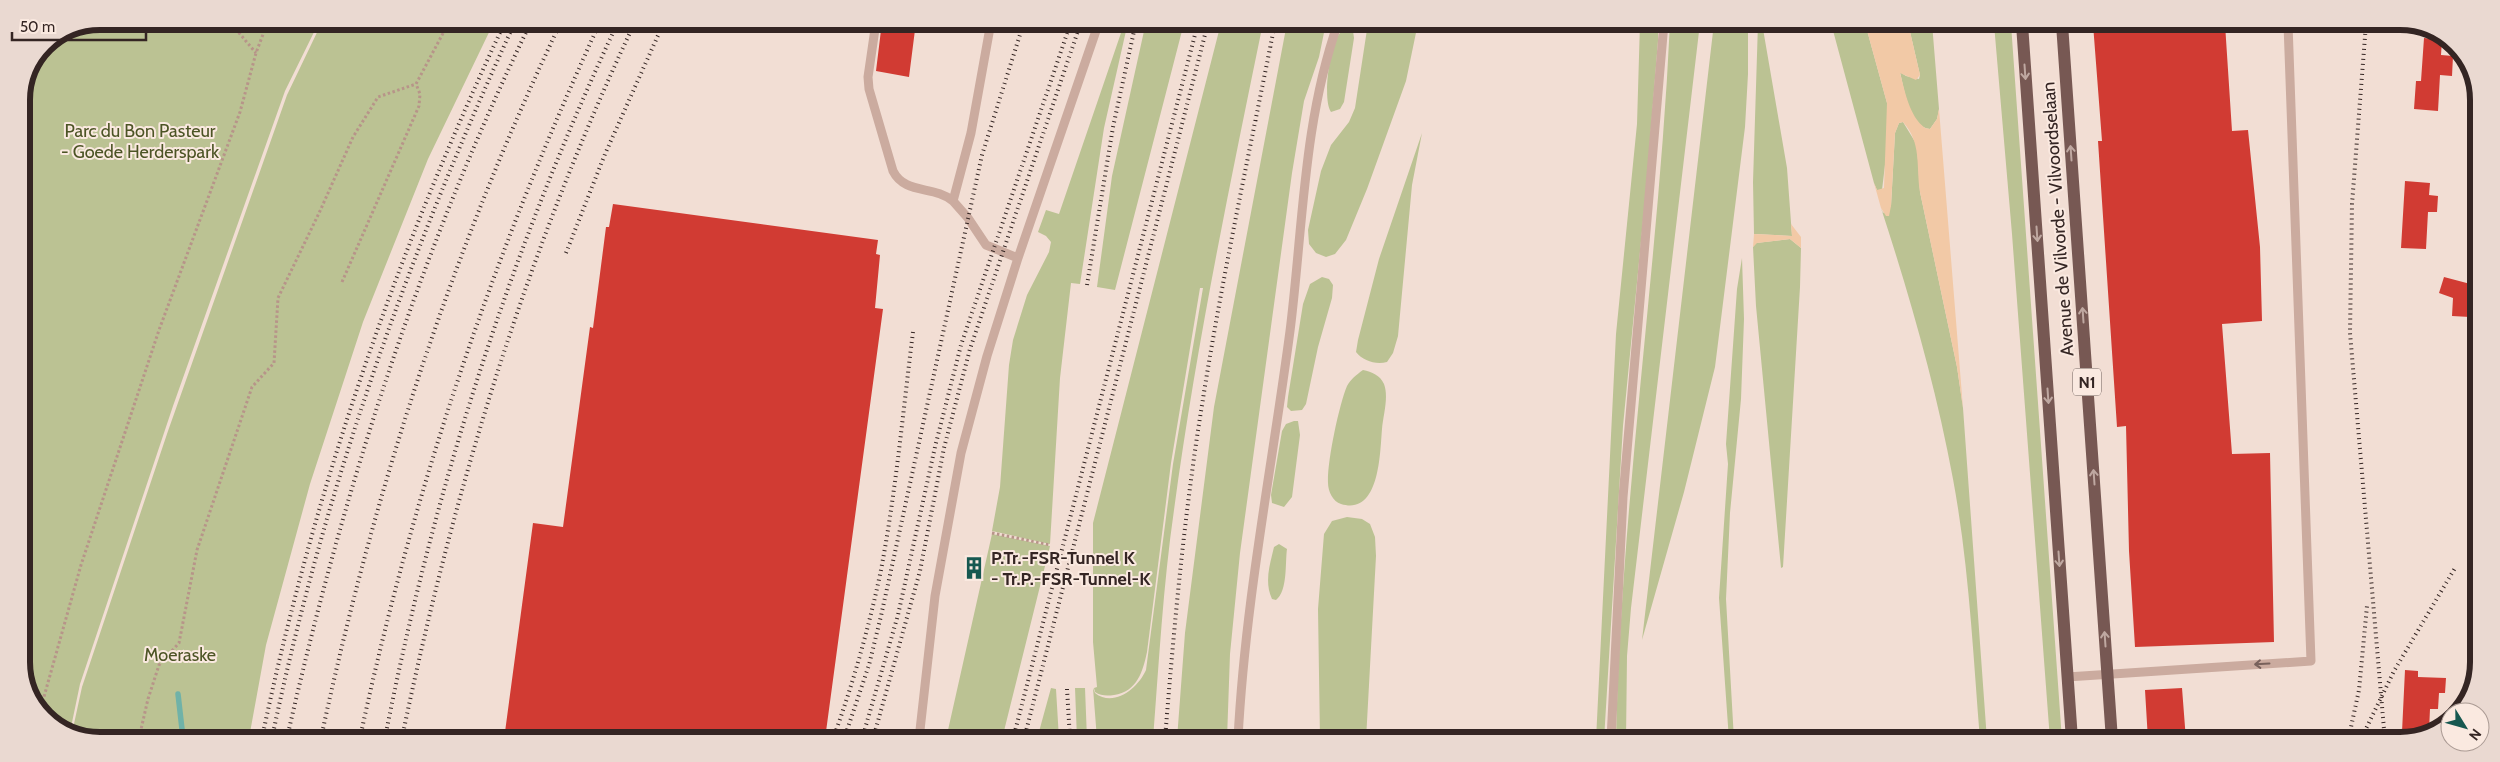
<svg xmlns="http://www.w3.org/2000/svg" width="2500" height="762" font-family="Cabin,sans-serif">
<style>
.green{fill:#bbc293}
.sand{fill:#f2c9a6}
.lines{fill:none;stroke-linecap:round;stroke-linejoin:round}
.stream{stroke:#70b2a8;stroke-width:5.5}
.building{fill:#d13b33}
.path{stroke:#b79489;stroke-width:3;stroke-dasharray:2.5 2.5;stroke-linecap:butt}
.service{stroke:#cbab9f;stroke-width:9}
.primary{stroke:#775853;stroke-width:12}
.rail{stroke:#342523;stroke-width:4;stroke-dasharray:1 4;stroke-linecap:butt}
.oneway{stroke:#bfa8a1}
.oneway2{stroke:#78615b}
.labels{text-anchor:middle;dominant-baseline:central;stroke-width:4;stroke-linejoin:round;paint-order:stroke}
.shield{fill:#fae9e0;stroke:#6f605c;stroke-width:1}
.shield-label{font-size:16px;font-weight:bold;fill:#342523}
.park-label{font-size:18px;fill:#4c5425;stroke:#fae9e0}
.street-label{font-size:18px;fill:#342523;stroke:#fae9e0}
.poi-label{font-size:18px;font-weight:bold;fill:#342523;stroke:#fae9e0;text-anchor:start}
.rim{fill:none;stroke:#342523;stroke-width:6}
</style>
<rect width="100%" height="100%" fill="#f2ded4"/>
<path class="green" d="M100,21L319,22L285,91L173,406L80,684L70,732L41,714L21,667V100L45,44Z
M322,22H494L428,159L363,322L310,484L266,645L249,738H79L72,733L82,687L168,431L287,95Z
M1119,22H1128L1104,128L1080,284L1071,283L1060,378L1050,544L992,531L1000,487L1009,365L1013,340L1027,295L1049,252L1051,242L1046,236L1038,232L1046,210L1059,214L1122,30Z
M1146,22L1184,23L1115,290L1097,287L1112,176Z
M1221,23H1263C1230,184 1196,346 1174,510C1163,586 1159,663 1153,739H1097L1093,688L1095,693C1114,708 1138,688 1146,670L1173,464L1203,288H1200L1171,463L1147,652C1143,671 1137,692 1114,695C1107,696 1101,696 1095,692L1094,688L1097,687L1093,642V523Z
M1287,23H1326L1319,57L1304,101L1292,173L1240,553L1230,654L1227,739H1177L1185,633L1214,407Z
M1368,23H1418L1406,81L1367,189L1346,240L1335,254L1326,257L1316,253L1309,244L1308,230L1321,171L1331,145L1349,122L1355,108Z
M1640,23H1658V41L1646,190L1623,426L1604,740H1596L1616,334L1637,124Z
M1670,23H1700L1631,608L1627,656L1626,740H1616C1621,500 1659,262 1670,23Z
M1714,23H1748V74L1745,127L1715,367L1684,492L1642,640Z
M1758,23H1762L1787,168L1792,236L1754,234L1753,182Z
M1831,23H1865L1887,103V148L1882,190H1877L1874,183Z
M1908,23H1932L1939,109L1937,119L1930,129C1909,127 1904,88 1900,72L1906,76L1919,79L1920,75Z
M1994,24H2011L2062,740H2050L2012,234Z
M1347,28L1353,31L1354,38L1344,102L1340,109L1331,112C1322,99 1330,44 1340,33C1342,31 1345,30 1347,28Z
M1903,122L1917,145L1920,192L1957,367L1963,408L1987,740H1980C1973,653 1969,565 1953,479C1936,387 1910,297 1881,208L1883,213L1891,206L1895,133L1899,123Z
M1422,133L1412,185L1398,336L1393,353L1387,362C1376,365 1363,361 1356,352L1358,340L1379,259Z
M1790,239L1801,248L1800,287L1783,567L1781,568L1756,306L1753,247L1756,243Z
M1742,258L1744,319L1741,399L1730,513L1726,599L1734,740H1729L1719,598L1728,464L1726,444L1737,289Z
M1322,277L1329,279L1333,285L1332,298L1318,347L1306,404L1302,410L1291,411L1287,407L1288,397L1303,304L1310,284Z
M1363,370C1372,372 1380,375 1384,384C1389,397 1383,416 1382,429C1380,452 1380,516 1341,504C1333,502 1328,491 1328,483C1327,462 1339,405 1347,386C1351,379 1356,375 1363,370Z
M1294,421H1298L1300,435L1292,497L1284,507L1272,503L1271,495L1282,431L1286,424Z
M1347,517L1362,519L1370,524L1375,537L1376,556L1366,740L1320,739L1318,609L1324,534L1332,521Z
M992,534L1050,546L1002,739H946Z
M1279,544L1287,549C1285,562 1288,591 1276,600L1272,599C1264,582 1270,564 1274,547Z
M1051,688L1056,689L1059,739H1037Z
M1075,688H1085L1087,739H1077Z"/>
<path class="sand" d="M1865,23H1908L1920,75L1916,80L1900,73C1905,91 1909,116 1925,128L1930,129L1937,119L1939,109L1963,408L1957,367L1920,192C1916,166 1922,143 1903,122L1899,123L1895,133L1891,206L1889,216H1886L1881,208L1874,183L1877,190L1884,188L1887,103Z
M1791,224L1801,237V248L1790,239L1757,243L1753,247L1754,234L1792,236Z"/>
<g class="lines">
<path class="stream" d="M178,694L183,738"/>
</g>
<path class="building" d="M916,22L909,77L876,71L882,22Z
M2093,24H2225L2232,131L2248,130L2260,247L2262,321L2222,324L2232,454L2270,453L2274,642L2135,647L2129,551L2126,426L2117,427L2098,141H2102Z
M2424,38L2442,40L2441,55L2453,56L2452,76L2440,75L2438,111L2414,109L2416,81H2421Z
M2405,181L2430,183L2429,195L2438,196L2437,212H2428L2426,249L2401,248Z
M613,204L878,240L876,254L880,255L875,308L883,309L825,739L511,738L512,733L505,732L533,523L563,527L590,327L593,328L606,227H609Z
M2444,277L2478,286L2470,317L2452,316L2453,298L2439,293Z
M2405,670L2418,671V677L2446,678L2445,693H2439L2438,709H2430L2429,731L2423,733L2402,732Z
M2182,688L2186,740H2148L2145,690Z"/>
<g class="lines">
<path class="path" d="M229,21L256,53
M342,282L419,106L420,94L416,84
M992,533L1050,545
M40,711L81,565L159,330L240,112L256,53L268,21
M139,738L148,699L159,665L179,643L197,550L252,387L274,363L278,298L320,211L353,137L378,97L416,84L449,22"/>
<path class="service" d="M876,22L868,77L869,89L893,171C905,195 934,185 953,201
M991,22L971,133L953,201L968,218L986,245L1018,258
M2067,677L2311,661L2288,24
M919,739L935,596L961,453L987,356L1018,258L1099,22
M1238,739C1245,602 1272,467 1290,331C1303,228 1303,122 1338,23
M1611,740L1623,497L1664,23"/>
<path class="primary" d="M2022,24L2072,740
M2062,24L2112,740"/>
<path class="rail" d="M2366,24L2352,204L2350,333L2385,741
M566,253L605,154L664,22
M1087,285L1113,127L1136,22
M1067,689L1070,739
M262,738C314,490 397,251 505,22
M272,738C324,490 409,252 515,22
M287,738C343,491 420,250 531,22
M321,738C374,491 452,250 561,22
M360,738C413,490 494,252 600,22
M385,738C433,492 511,249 618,22
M402,738C453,492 527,250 635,22
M833,739C853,684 869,627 881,570C896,491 903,411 913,332
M844,739L869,665L881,616L982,155L1024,22
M862,739L898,615L935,447L961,345L1071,22
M873,739L920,571L944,448L970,349L1081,22
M1013,739L1198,23
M1024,739L1208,23
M1165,739C1174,627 1184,516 1202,405C1222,277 1250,150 1275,23
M2348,741L2359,690L2367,606
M2360,741L2394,671L2455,568"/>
</g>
<defs><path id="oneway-shaft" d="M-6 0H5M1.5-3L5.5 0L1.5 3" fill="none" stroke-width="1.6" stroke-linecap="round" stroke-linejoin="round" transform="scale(1.25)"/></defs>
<g class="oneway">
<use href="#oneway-shaft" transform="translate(2025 72) rotate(86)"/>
<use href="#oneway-shaft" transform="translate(2071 153) rotate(-94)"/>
<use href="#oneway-shaft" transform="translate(2037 234) rotate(86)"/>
<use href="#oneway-shaft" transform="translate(2083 315) rotate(-94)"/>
<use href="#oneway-shaft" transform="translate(2048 396) rotate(86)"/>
<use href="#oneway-shaft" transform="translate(2094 477) rotate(-94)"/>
<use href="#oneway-shaft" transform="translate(2059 559) rotate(86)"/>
<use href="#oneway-shaft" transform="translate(2105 639) rotate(-94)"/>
</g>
<use class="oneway2" href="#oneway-shaft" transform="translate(2262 664) rotate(177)"/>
<defs>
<symbol id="building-bare" viewBox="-9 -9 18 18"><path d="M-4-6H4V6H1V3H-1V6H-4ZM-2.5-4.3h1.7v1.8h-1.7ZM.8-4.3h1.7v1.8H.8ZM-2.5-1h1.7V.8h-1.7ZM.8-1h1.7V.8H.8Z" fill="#165850" stroke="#fae9e0" stroke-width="2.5" paint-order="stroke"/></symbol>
</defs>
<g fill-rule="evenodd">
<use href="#building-bare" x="958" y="552" width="32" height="32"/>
</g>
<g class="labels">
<rect class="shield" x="2073" y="368.5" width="28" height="27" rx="4"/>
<g class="shield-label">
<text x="2087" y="382">N1</text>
</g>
<g class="park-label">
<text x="140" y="131">Parc du Bon Pasteur<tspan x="140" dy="21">- Goede Herderspark</tspan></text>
<text x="180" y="655">Moeraske</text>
</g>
<g class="street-label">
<text transform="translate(2058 219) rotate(-94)">Avenue de Vilvorde - Vilvoordselaan</text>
</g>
<g class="poi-label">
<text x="991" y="558">P.Tr.-FSR-Tunnel K<tspan x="991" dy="21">- Tr.P.-FSR-Tunnel-K</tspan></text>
</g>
</g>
<path d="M0 0H2500V762H0ZM100 30H2400A70 70 0 0 1 2470 100V662A70 70 0 0 1 2400 732H100A70 70 0 0 1 30 662V100A70 70 0 0 1 100 30Z" fill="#ead9d1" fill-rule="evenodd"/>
<path class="rim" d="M100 30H2400A70 70 0 0 1 2470 100V662A70 70 0 0 1 2400 732H100A70 70 0 0 1 30 662V100A70 70 0 0 1 100 30Z"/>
<g transform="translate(2465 727) rotate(127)"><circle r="24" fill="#fae9e0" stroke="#ab9b94"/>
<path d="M0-4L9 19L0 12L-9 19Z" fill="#165850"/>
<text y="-8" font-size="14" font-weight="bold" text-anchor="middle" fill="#342523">N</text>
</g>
<path d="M12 32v8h134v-8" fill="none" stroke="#342523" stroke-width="2.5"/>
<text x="20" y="32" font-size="15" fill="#342523" stroke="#fae9e0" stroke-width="4" paint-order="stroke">50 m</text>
</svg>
